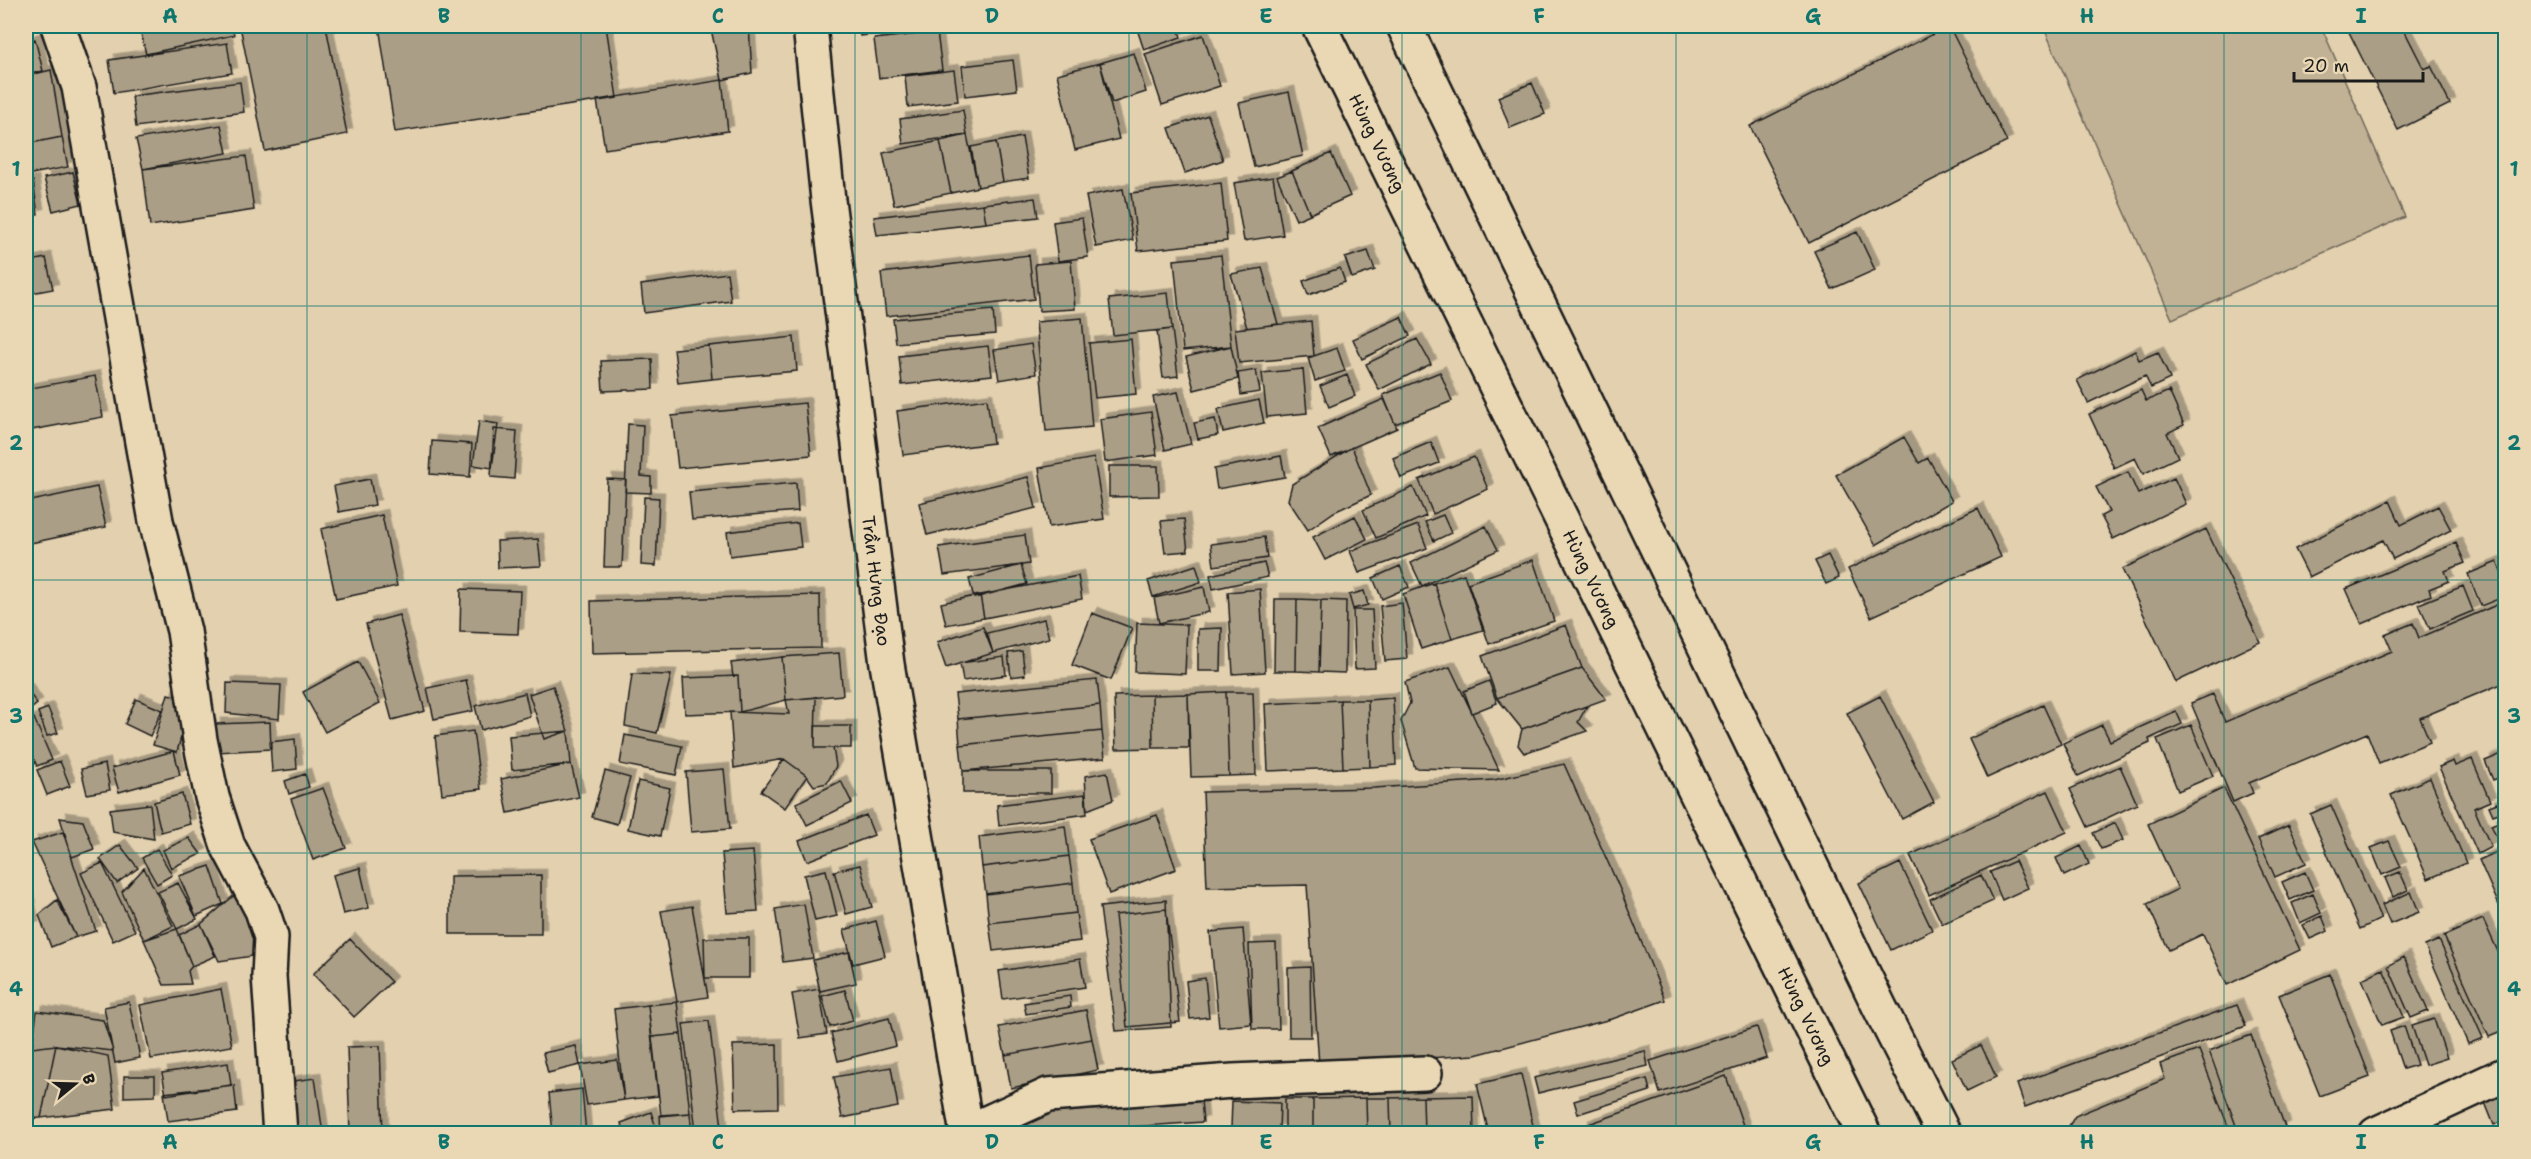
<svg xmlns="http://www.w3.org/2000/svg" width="2531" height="1159" font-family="'Shantell Sans',sans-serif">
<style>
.green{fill:#c1b296;stroke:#6e6759;stroke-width:1.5}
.building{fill:#ab9e86;stroke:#1c1c1c;stroke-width:1.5;filter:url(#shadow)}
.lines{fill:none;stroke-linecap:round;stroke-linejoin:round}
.minor-casing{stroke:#1c1c1c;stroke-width:38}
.major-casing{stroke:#1c1c1c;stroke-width:38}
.minor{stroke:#ead8b5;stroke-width:33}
.major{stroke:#ead8b5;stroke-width:33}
.grid{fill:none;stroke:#0f766e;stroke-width:1.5;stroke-opacity:0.55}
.labels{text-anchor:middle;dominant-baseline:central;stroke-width:4.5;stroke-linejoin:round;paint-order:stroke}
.street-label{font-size:18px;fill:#1c1c1c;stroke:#ead8b5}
.neatline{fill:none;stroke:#0f766e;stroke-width:2}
.grid-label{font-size:20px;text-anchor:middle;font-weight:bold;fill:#0f766e}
</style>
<defs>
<filter id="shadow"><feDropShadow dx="5.5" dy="-5.5" stdDeviation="0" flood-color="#0004"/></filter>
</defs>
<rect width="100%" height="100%" fill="#e2d0af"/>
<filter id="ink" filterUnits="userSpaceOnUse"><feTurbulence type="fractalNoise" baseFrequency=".0167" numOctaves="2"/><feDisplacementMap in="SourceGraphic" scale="12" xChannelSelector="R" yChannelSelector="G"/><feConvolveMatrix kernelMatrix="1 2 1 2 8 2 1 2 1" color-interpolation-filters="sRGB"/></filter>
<g filter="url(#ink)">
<path class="green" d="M2043,26H2321L2405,217L2172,319Z"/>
<path class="building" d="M99,26H133L101,32Z
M139,26H232L234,35L146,54Z
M240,26H326L347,134L265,151Z
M379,26H606L617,98L395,132Z
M731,26H749L752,73L722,80L711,29Z
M859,26H919L920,30L860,36Z
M1148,26H1177L1181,37L1144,50L1137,29Z
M1949,26L2007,142L1809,243L1750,126Z
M2346,26H2402L2424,69L2431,66L2450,104L2398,130Z
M937,32L942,70L879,78L874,39Z
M1203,35L1220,86L1162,105L1145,54Z
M35,39L43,71L26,75V42Z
M227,43L232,73L114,93L109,60Z
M1134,53L1146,92L1112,103L1100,63Z
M1013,60L1017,90L965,96L962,66Z
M1100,63L1119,139L1075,150L1057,74Z
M51,70L62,137L26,144V76Z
M954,70L958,101L908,107L905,76Z
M722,80L728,131L605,149L597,100Z
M240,82L244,112L136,127L132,96Z
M1532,83L1545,114L1510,128L1498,97Z
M1289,92L1303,156L1254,167L1239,103Z
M963,110L967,135L903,144L900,119Z
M1208,115L1223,160L1185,173L1169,128Z
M221,125L227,153L143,169L136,139Z
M967,135L978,187L951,193L940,141Z
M62,137L68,167L26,175V144Z
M1022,137L1029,178L1003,182L996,142Z
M940,141L951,193L894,205L883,153Z
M996,142L1003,182L978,187L971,147Z
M1331,153L1350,196L1310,214L1292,171Z
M246,156L254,210L150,226L143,169Z
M1292,171L1310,214L1296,220L1277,177Z
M73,172L81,204L53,211L44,178Z
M1273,177L1283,235L1244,241L1234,183Z
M33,181L38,214L26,217V182Z
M1221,183L1227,241L1138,251L1131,193Z
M1123,189L1133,240L1096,247L1086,196Z
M1035,198L1038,217L986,223L983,204Z
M983,204L986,223L877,235L874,217Z
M1082,218L1088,257L1058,261L1053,222Z
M1857,232L1875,270L1832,289L1814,251Z
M1368,251L1375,270L1352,278L1345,258Z
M1029,255L1034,299L886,316L881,273Z
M1221,255L1231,346L1183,351L1174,260Z
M46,258L53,289L26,294V262Z
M1071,261L1075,309L1039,311L1035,264Z
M1262,268L1278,324L1247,328L1231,274Z
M1340,268L1345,282L1308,295L1303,281Z
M727,273L731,301L644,313L641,285Z
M1168,293L1172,329L1113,335L1109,299Z
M993,310L995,334L896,343L893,319Z
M1401,317L1410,336L1362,359L1353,339Z
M1082,318L1092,427L1046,431L1036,322Z
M1311,321L1314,356L1239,363L1235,329Z
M1172,329L1178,376L1163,378L1157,331Z
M794,337L797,371L712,379L709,346Z
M1131,339L1136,394L1095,398L1089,343Z
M1417,339L1431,364L1379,390L1366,364Z
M1031,344L1036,374L999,380L994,350Z
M709,346L712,379L678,383L674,349Z
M988,346L992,375L902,385L899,356Z
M1231,346L1238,379L1194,390L1186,357Z
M1337,348L1345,371L1315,381L1308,358Z
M2135,351L2139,360L2158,352L2170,379L2151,388L2145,376L2088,403L2077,380Z
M652,359L653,389L603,391L601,361Z
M1303,369L1307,413L1267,417L1262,373Z
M1256,370L1260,392L1241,395L1238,373Z
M1440,372L1452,401L1395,424L1383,395Z
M1347,375L1355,396L1329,407L1320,386Z
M95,376L103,417L26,431V389Z
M2141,390L2146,401L2169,391L2184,425L2167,433L2178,457L2143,474L2135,458L2114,468L2089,414Z
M1178,392L1191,444L1165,450L1153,397Z
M987,399L993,443L903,455L897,411Z
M1384,399L1397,428L1331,457L1318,428Z
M1259,400L1264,423L1223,432L1218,409Z
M805,403L811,455L678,468L672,416Z
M1151,412L1157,455L1105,462L1100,419Z
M1215,419L1218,435L1198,439L1194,423Z
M479,421L498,424L492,468L473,465Z
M628,424L643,425L641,476L651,477V493L625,492Z
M494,429L517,431L514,479L491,477Z
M1904,437L1919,463L1928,458L1952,501L1876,545L1836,475Z
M432,441L472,444L470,477L430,474Z
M1431,442L1439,463L1401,478L1393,458Z
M1352,447L1371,495L1334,512L1308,530L1288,500L1292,484Z
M1281,456L1285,477L1217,489L1214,469Z
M1474,457L1488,489L1433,514L1419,480Z
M1094,458L1104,519L1049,527L1039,468Z
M1109,466H1158L1159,496L1109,497Z
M2128,472L2138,494L2174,478L2186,504L2113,539L2101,516L2109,512L2096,487Z
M1028,477L1036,508L927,535L919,503Z
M370,479L375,505L339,512L334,486Z
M607,479L626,480L622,567H604Z
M796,483L798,511L692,520L689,492Z
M97,487L106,527L26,544V502Z
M1413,487L1426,516L1376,538L1363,510Z
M644,497L659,498L656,566L641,565Z
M2390,501L2401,525L2438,506L2451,530L2393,559L2383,540L2309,577L2295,549Z
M1978,508L2001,557L1871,617L1848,569Z
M382,515L397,586L336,599L321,529Z
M1443,515L1451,533L1434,541L1425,522Z
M1355,516L1367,539L1325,560L1313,537Z
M1184,519L1188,551L1165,553L1161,521Z
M798,523L801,547L730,556L727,532Z
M1418,525L1427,548L1359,573L1350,551Z
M1486,526L1498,550L1422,586L1411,563Z
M2206,529L2260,642L2176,682L2122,569Z
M1025,535L1029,564L944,575L939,547Z
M1264,537L1267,558L1214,566L1211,544Z
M538,539L541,566L498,568L497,541Z
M2456,543L2465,563L2445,571L2449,581L2429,589L2431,595L2362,624L2346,589Z
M1828,555L1839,578L1826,584L1815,561Z
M1533,560L1554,621L1489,644L1468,583Z
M2497,562L2506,584V596L2481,606L2468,574Z
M1264,563L1268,577L1213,589L1210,575Z
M1021,565L1027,584L974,598L969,579Z
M1196,565L1201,582L1153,597L1148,581Z
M1400,566L1409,587L1382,599L1373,578Z
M1464,574L1483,630L1452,639L1434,583Z
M1078,576L1082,599L984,618L980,595Z
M1434,583L1452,639L1421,649L1403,594Z
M2463,586L2473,611L2430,629L2419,604Z
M1204,587L1209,612L1159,623L1154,598Z
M461,589L520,591L518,634L460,632Z
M1260,589L1265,672L1233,674L1228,592Z
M1364,591L1368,605L1353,609L1349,595Z
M820,595L821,648L592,653L591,601Z
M980,595L984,618L946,625L941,603Z
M1275,599H1297L1296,671H1274Z
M1297,599L1321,600L1319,672L1296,671Z
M1321,600L1346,601L1345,673L1319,672Z
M2506,601V682L2420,718L2430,742L2379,763L2367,733L2249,783L2253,793L2233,802L2191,703L2213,694L2225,722L2392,651L2385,635L2413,623L2419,638Z
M1402,603L1407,659L1385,661L1380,606Z
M1353,610H1372L1375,668L1355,669Z
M1092,613L1132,628L1111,680L1072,665Z
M399,615L425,711L392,720L366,624Z
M1044,619L1049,638L993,653L987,633Z
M1137,623L1187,625L1185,674L1135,672Z
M1566,625L1582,668L1497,698L1482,656Z
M983,627L993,653L946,668L937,642Z
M1222,628L1221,671H1198V629Z
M1022,651L1025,675L1011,677L1008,653Z
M839,653L843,695L786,700L782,657Z
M782,657L786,700L740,712L738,676H733L731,663Z
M1004,657L1006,675L963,681L960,663Z
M358,662L380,703L325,732L303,692Z
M1450,667L1472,713L1499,770L1415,768L1401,721L1410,703L1405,682Z
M1582,668L1606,699L1522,729L1497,698Z
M632,674L671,675L657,733L625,726Z
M738,676L740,712L685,714L683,678Z
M466,680L473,711L434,719L427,688Z
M1097,680L1100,705L958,719L955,694Z
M1489,681L1497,703L1472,713L1464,691Z
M227,683L281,685L279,719L226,713Z
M553,686L568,731L544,739L529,694Z
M26,688L37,704L26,713Z
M1226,692H1253L1256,775L1229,776Z
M1226,692L1229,776L1191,777L1188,694Z
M525,693L530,716L481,730L475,706Z
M168,694L191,700L177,752L153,745Z
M1188,694L1189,748H1153L1152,695Z
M1152,695L1153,748L1116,749L1114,696Z
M1880,696L1934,802L1902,819L1847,713Z
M816,697L815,748H833L836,766L827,783L814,786L807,776L784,759L734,768L730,712L789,714L786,700Z
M1393,698L1396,765L1370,767L1368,700Z
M136,699L162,710L150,736L125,724Z
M1340,700H1368L1370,767L1343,768Z
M1340,700L1343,768L1268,771L1265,704Z
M1100,705L1102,731L960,745L958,719Z
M2043,705L2061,744L1987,778L1969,739Z
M1587,706L1578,722L1587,731L1524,753L1518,745L1522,729Z
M48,708L58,733L47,736L38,712Z
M2176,711L2182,724L2149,739L2150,743L2078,776L2063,743L2102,725L2110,741Z
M34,718L52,760L37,766L26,742V722Z
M270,722L271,749L216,752L215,724Z
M2191,725L2213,776L2178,791L2157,739Z
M815,726H851V748H815Z
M473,731L481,789L442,794L435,736Z
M568,731L571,764L512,770L509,736Z
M1102,731L1105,758L963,771L960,745Z
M625,735L682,746L676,775L620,764Z
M295,739L297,769L272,772L270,742Z
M174,751L180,775L119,792L112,768Z
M2504,753L2506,775L2493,780L2485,761Z
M784,759L807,776L785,808L761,791Z
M2472,759L2490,801L2474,808L2491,847L2478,854L2439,767L2453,761L2455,766Z
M60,761L70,786L47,795L37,770Z
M105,764L110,790L87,794L81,769Z
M571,764L579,797L508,813L501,779Z
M1564,764L1619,887L1665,1000L1615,1018L1475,1055L1319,1065L1307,885L1207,887L1203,792L1374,788L1494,780Z
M2120,766L2137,804L2088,827L2070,789Z
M724,769L730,829L691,832L686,772Z
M605,771L630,778L617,824L592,817Z
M963,771H1051V793H963Z
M1107,772L1113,800L1087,810L1085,776Z
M305,774L309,787L289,794L285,781Z
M2430,778L2466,863L2428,879L2391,795Z
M638,781L670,788L660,836L628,829Z
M841,781L852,803L807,825L796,803Z
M323,788L346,848L313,860L291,799Z
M2224,788L2300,950L2227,985L2203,934L2169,950L2147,904L2178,889L2148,824Z
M2048,791L2067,832L1929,895L1910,855Z
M182,794L190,824L161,832L154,802Z
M1085,794L1087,814L999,826L997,805Z
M2500,802L2504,811L2493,815L2489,806Z
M150,804L154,839L113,832L110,809Z
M2331,805L2381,919L2360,929L2310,814Z
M866,815L874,835L807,861L799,841Z
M1157,815L1176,869L1109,894L1089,839Z
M60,818L83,821L94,849L72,857Z
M2506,819V838L2498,841L2491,825Z
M2115,823L2123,840L2101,849L2093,833Z
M2289,825L2306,863L2275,877L2258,839Z
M1065,826L1069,856L982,867L979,837Z
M63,832L96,931L76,937L32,842Z
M189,838L201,854L171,868L163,850Z
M2389,841L2401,867L2382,875L2371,848Z
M120,845L138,868L117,883L100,859Z
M2081,846L2089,864L2064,876L2056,858Z
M2506,848V921L2479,860Z
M157,849L172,875L157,884L142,858Z
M753,851L758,911L727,913L722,853Z
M1069,856L1073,883L986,894L982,867Z
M2015,861L2028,888L2002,900L1990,872Z
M102,863L135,931L113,941L81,873Z
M1900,863L1932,930L1891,950L1859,883Z
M860,865L872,907L846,914L834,871Z
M210,866L223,904L196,916L179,876Z
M144,868L173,926L144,940L122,892Z
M360,868L369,908L343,914L333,875Z
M826,870L837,916L815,921L804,875Z
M2305,872L2313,890L2290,900L2282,882Z
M2400,872L2408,890L2393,897L2385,878Z
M541,875V934H450V876Z
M1981,875L1993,901L1942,924L1930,899Z
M178,883L197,919L177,929L158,892Z
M1073,883L1076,913L989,923L986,894Z
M26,889L33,927L26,928Z
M2411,892L2419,912L2390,924L2382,905Z
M237,893L260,955L219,961L201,924Z
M2313,894L2321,913L2300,923L2292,903Z
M57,900L76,937L51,947L39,915Z
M1166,900L1171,1027L1116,1031L1100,907Z
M804,904L813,958L783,962L775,909Z
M692,906L708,997L677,1002L661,911Z
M1166,909L1180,1022L1127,1027L1115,915Z
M1076,913L1080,941L993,951L989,923Z
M2322,916L2328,931L2310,939L2303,925Z
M2483,919L2506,969V1030L2489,1037L2444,936Z
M876,921L885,956L853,964L844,930Z
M201,924L215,956L192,966L179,935Z
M177,929L192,966L188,971L191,984L164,985L144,940Z
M1243,929L1251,1024L1219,1027L1210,932Z
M704,938H749V978H705Z
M350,939L391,982L354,1017L313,974Z
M2439,940L2483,1038L2468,1044L2425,946Z
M1276,943L1279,1029H1252L1249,944Z
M849,952L856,983L820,991L813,960Z
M2404,957L2428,1011L2411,1018L2388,966Z
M1080,959L1085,987L1003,999L999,971Z
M1310,967L1311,1037H1289L1288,968Z
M2383,969L2404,1017L2382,1025L2362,979Z
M2330,974L2370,1077L2320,1096L2279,995Z
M1205,978L1209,1017L1190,1019L1186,981Z
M221,989L232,1046L151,1059L140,1005Z
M819,989L827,1034L800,1038L792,994Z
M845,990L853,1021L830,1027L822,996Z
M1070,996L1071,1007L1026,1014L1024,1003Z
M129,1002L140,1058L115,1063L104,1007Z
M677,1002L681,1034L652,1037L648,1005Z
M648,1005L658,1096L624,1100L614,1009Z
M2237,1005L2246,1026L2025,1107L2017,1084Z
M1086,1010L1092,1039L1005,1055L999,1027Z
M37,1011L103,1020L113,1051L56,1045L32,1048Z
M889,1018L896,1046L838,1061L831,1033Z
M2434,1019L2447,1058L2425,1065L2412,1026Z
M709,1021L722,1128L696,1131L683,1024Z
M2404,1026L2417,1065L2403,1069L2390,1031Z
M1757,1027L1767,1058L1660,1093L1650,1061Z
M681,1034L690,1113L661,1116L652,1037Z
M2251,1035L2285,1127L2267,1134H2239L2209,1051Z
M26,1039L33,1040L32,1048L56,1045L41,1118L26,1119Z
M1092,1039L1098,1070L1011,1088L1005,1055Z
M777,1044L778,1108L735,1109L733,1045Z
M56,1045L108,1056L115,1109L41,1118Z
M1981,1045L1996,1077L1967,1091L1952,1059Z
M380,1046L383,1134H350L347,1047Z
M576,1046L580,1065L548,1073L543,1053Z
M2199,1050L2231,1134H2064L2075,1116L2165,1079L2160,1064Z
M1645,1051L1648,1066L1538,1093L1534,1078Z
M617,1060L624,1100L587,1105L580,1065Z
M228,1063L231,1085L166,1095L162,1073Z
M891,1067L898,1107L842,1118L834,1077Z
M1521,1074L1535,1134H1489L1477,1084Z
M124,1076H155V1096L124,1097Z
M1726,1076L1746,1134H1586L1583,1126Z
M315,1078L323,1134H294L287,1082Z
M1647,1079L1650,1091L1578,1114L1574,1101Z
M234,1085L237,1112L168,1121L164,1093Z
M2506,1086V1120L2494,1125L2482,1095Z
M582,1089L586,1134H553L549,1093Z
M1473,1096L1474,1134H1424L1423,1097Z
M1423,1097L1424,1134H1391L1390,1098Z
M1366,1098H1390L1391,1134H1367Z
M1366,1098L1367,1134H1313V1099Z
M1285,1099H1313V1134H1285Z
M1201,1100L1203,1122L1027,1134L1025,1113Z
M1232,1101L1280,1103L1279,1130L1231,1128Z
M651,1112L658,1134H624L621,1123Z
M690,1113L692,1134H661L660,1115Z"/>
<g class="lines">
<defs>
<path id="minor" d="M58,26L79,87L156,521L184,631L200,740L212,797L228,846L262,910L271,937L269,976L280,1134
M810,26L828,200L887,664L967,1134
M967,1132L1048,1095L1233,1081L1425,1073
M2376,1134L2506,1074"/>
<path id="major" d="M1319,26L1864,1134
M1404,26L1880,1008L1944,1134"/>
</defs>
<use href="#minor" class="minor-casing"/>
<use href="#major" class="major-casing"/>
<use href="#minor" class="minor"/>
<use href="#major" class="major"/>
</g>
</g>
<path class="grid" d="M307,26V1134M581,26V1134M855,26V1134M1129,26V1134M1402,26V1134M1676,26V1134M1950,26V1134M2224,26V1134M26,306H2506M26,580H2506M26,853H2506"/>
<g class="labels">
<g class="street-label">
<text transform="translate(1377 143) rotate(64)">Hùng Vương</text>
<text transform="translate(1591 579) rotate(64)">Hùng Vương</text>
<text transform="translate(876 581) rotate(83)">Trần Hưng Đạo</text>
<text transform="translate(1806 1016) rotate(64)">Hùng Vương</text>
</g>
</g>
<rect width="2531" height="1159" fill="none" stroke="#ead8b5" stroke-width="66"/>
<g transform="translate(75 1084) rotate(71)" stroke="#ead8b5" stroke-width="4.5" paint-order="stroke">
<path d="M0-4.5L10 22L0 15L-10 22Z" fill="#1c1c1c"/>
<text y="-9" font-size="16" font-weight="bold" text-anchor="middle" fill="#1c1c1c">B</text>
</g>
<path d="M2294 72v9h129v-9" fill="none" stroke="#1c1c1c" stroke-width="3"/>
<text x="2303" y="72" font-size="18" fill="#1c1c1c" stroke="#ead8b5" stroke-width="4.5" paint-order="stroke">20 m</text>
<rect x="33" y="33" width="2465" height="1093" class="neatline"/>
<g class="grid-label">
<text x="170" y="23">A</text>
<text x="444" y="23">B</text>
<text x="718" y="23">C</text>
<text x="992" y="23">D</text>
<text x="1266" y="23">E</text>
<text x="1539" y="23">F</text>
<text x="1813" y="23">G</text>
<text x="2087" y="23">H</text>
<text x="2361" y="23">I</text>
<text x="16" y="176">1</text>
<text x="2514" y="176">1</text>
<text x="16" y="450">2</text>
<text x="2514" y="450">2</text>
<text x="16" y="723">3</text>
<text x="2514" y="723">3</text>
<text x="16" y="996">4</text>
<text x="2514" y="996">4</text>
<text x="170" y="1149">A</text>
<text x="444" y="1149">B</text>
<text x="718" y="1149">C</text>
<text x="992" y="1149">D</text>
<text x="1266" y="1149">E</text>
<text x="1539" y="1149">F</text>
<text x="1813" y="1149">G</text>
<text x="2087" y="1149">H</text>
<text x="2361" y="1149">I</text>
</g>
</svg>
